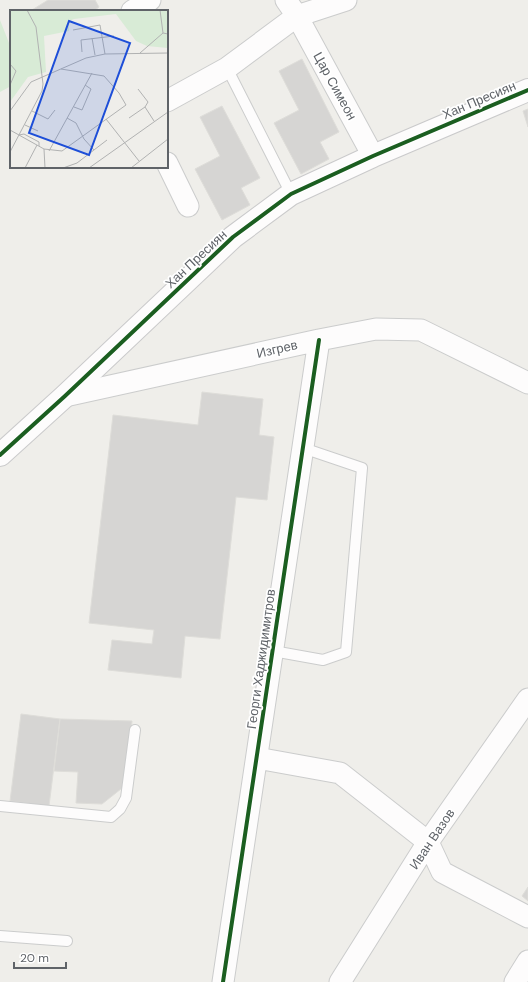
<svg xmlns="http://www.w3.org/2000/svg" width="528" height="982" font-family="'DM Sans',sans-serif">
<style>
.green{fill:#d8ebd6}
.building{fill:#d6d5d3;stroke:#deddd9}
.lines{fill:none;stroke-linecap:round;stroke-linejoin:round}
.lane-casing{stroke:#cbcccc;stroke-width:12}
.street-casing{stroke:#cbcccc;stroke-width:23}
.secondary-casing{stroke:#cacacb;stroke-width:24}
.lane{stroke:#fdfcfc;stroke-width:10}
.street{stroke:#fdfcfc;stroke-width:21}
.secondary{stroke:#fdfcfc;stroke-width:22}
.cycleway-casing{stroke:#fff;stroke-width:6}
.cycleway{stroke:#1b5e20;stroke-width:4}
.labels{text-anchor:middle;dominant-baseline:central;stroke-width:3.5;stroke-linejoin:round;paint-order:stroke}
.street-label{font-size:13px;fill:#5f6368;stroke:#fff}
.inset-road{fill:none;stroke:#b1b2b2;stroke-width:1}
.view{fill:#1d4ed8;fill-opacity:0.15;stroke:#1d4ed8;stroke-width:2}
.inset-edge{fill:none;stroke:#5f6368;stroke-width:2}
</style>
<rect width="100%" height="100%" fill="#efeeea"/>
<path class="green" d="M0,20L11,48V86L0,92Z"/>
<path class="building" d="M48,0H95L99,7L94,11H33L32,10Z
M302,59L339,132L320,142L329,159L301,174L274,123L299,110L279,71Z
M222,106L260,178L241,188L250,205L222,220L195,169L220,156L200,117Z
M528,109V127L523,111Z
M202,392L263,399L259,435L274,437L267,500L236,497L220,639L185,636L181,678L108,670L112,640L152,644L154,630L89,623L113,415L198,425Z
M21,714L60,719L49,806L10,801Z
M60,719L132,721L126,785L102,804L76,803L78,772L54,771Z
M528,887V901L522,896Z"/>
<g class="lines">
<defs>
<path id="lane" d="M227,68L291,194
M273,651L323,660L346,652L362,468L303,448
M0,806L111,817L120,809L126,798L135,730
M0,936L67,941"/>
<path id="street" d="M286,0L297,16L373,156
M132,11L150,0
M167,101L227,68L297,16L346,0
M167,163L188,206
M65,396L319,340L376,329L421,330L528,383
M257,758L340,773L428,842L442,872L528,917
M223,982L319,340
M340,982L428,842L528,699
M515,982L528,961"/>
<path id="secondary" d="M0,455L65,396L233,237L291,194L373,156L528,90"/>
</defs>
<use href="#lane" class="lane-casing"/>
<use href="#street" class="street-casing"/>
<use href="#secondary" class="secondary-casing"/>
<use href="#lane" class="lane"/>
<use href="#street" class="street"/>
<use href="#secondary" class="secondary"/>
<defs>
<path id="cycleway" d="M0,455L65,396L233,237L291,194L373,156L528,90
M223,982L319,340"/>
</defs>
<use href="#cycleway" class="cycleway-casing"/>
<use href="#cycleway" class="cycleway"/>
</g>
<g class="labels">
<g class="street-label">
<text transform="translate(335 86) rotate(61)">Цар Симеон</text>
<text transform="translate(479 100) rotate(-23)">Хан Пресиян</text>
<text transform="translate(196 259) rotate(-43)">Хан Пресиян</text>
<text transform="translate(277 349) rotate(-13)">Изгрев</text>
<text transform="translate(261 659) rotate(-82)">Георги Хаджидимитров</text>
<text transform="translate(432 839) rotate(-56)">Иван Вазов</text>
</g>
</g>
<g transform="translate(10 10)">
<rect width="158" height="158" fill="#efeeea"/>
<path d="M0,0H158V38L137,36L126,31L106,4L64,9L59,11V21L34,26L36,62L18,67L0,92Z" fill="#d8ebd6"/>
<path class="inset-road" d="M150,0L153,23M63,20L90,15L95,44M82,28L85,45M72,42L71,30L104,26M130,43L153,23L158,24M0,54L6,61L0,75M128,79L138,92L135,97L144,111M64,97L72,100L81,79L75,75M0,101L21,72L76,48L95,44L158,43M22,101L38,109L45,100M57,108L66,113L74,129L84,140M119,108L135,97M96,109L129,151M15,115L28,121M0,120L34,139L52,141L116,95L109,83L94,66L51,59M9,125L14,124L29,132V136M34,139L35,158M39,141L82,63M0,142L32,81L33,74L26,17L17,0M15,158L27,135M53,158L67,153L97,130M79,158L158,102M121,158L158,129"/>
<path class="view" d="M59,11L120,33L79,145L19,123Z"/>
<rect width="158" height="158" class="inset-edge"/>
</g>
<path d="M14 962v6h52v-6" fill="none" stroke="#5f6368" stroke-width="2"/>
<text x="20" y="962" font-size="12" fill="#5f6368" stroke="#ffffff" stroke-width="3" paint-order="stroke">20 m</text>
</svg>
